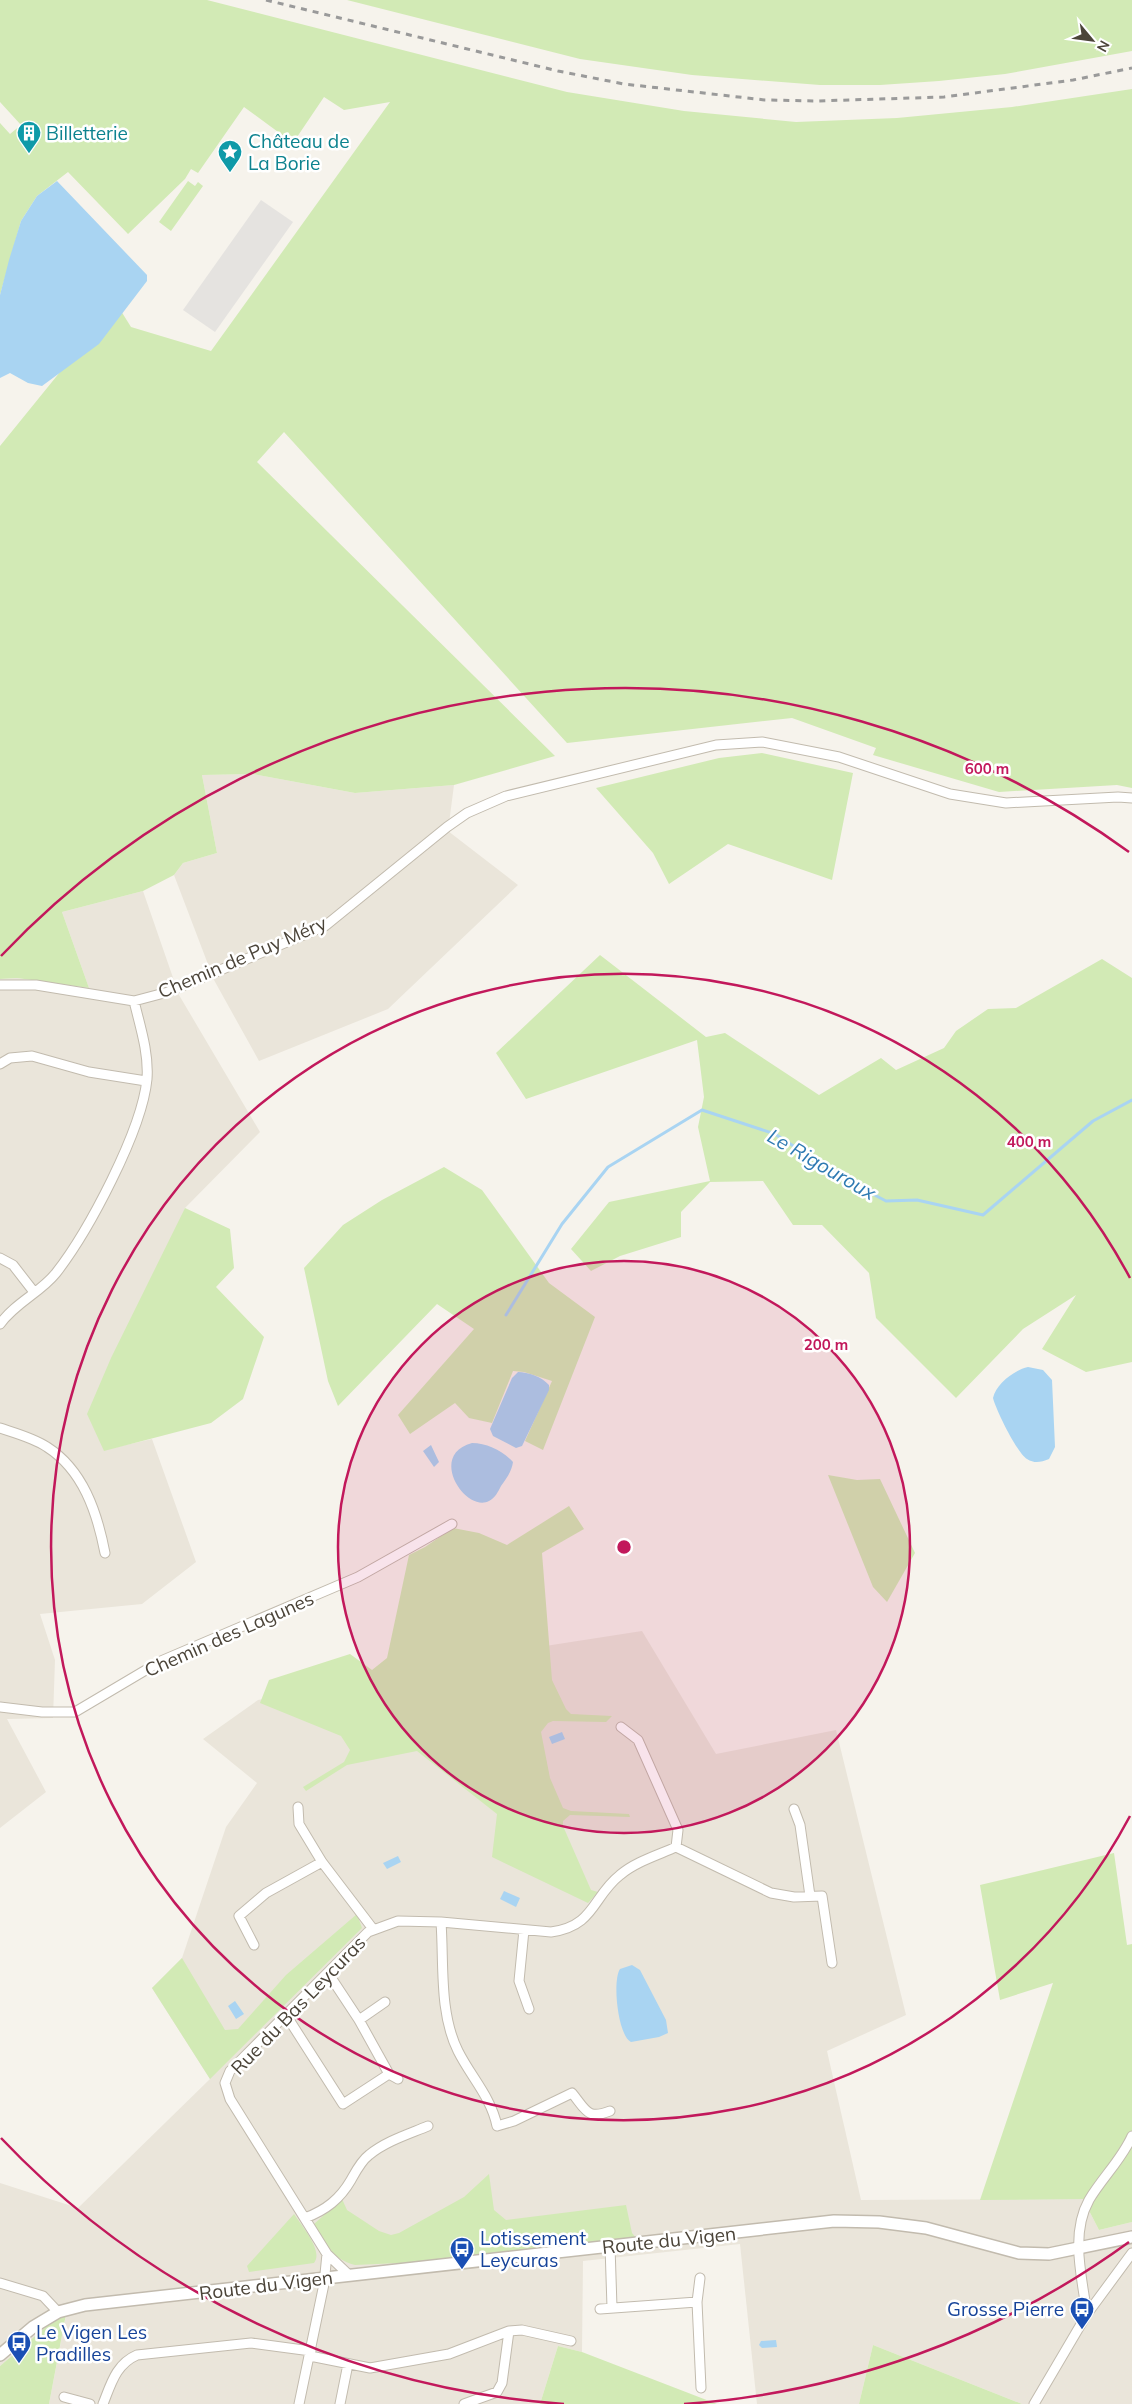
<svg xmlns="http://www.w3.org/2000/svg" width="1132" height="2404" font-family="Mulish,sans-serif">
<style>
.residential{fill:#eae5da}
.green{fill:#d2eab5}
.parking{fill:#e5e3e0}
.water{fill:#a9d4f2}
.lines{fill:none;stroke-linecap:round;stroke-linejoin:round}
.stream{stroke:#a9d4f2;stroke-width:3}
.minor-casing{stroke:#c2bbae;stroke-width:11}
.tertiary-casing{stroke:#c2bbae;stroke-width:14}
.minor{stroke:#fff;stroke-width:9}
.tertiary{stroke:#fff;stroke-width:11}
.rail{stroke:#9a9a9a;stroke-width:3;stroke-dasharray:6 6;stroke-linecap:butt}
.ring{fill:none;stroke:#c2185b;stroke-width:2.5}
.labels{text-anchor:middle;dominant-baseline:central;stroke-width:5;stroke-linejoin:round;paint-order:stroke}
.culture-label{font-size:19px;fill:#0d838f;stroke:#fff;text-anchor:start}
.street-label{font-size:19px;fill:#4b4439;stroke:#fff}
.transit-label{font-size:19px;fill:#164399;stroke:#fff;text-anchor:start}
.water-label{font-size:20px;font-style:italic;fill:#2e7ab2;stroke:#fff}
.centre{fill:#c2185b;stroke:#fff;stroke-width:2.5}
.ring-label{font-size:15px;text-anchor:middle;font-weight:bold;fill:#c2185b;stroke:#fff;stroke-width:5;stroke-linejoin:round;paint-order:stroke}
</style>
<rect width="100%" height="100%" fill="#f6f3ec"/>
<path class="residential" d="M253,774L355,793L454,785L448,831L518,885L388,1009L259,1061L214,980L174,875L183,863L217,853L202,775Z
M143,891L179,995L260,1132L185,1208L104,1450L152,1439L196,1562L142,1604L40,1614L55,1660L53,1718L7,1719L46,1792L0,1828V979L17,978L89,988L62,912Z
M642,1631L716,1754L836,1730L906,2015L827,2051L861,2200L1083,2199L1099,2230L1132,2222V2404H1022L873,2345L859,2404H757L740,2244L583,2261L582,2352L558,2346L540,2404H49L67,2310L0,2366V2183L78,2208L210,2079L152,1988L182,1958L226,1827L257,1783L203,1739L258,1700L526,1649Z"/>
<path class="green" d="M0,0H207L567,92L684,111L796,122L897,118L1012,107L1132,89V788L1117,785L999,792L873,755L876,748L792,718L567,743L284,432L257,462L555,756L454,785L355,793L253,774L202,775L217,853L183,863L174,875L143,891L62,912L89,988L17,978L0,979V446L116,303L131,327L211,351L390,102L344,110L324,97L293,143L244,107L198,173L191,169L185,179L128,234L68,172L37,196L21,221L0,295V123L10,134L21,125L0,102Z
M347,0H1132V51L1005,74L939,81L880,85H820L692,75L580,59Z
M188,181L195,186L198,182L203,186L171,231L159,222Z
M762,753L853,773L832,880L728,844L669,884L653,853L596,788L719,758Z
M600,955L706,1037L725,1033L819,1095L881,1058L896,1070L944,1048L956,1031L988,1009L1016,1008L1102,959L1132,978V1362L1086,1372L1042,1349L1076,1295L1023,1329L956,1398L876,1318L869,1273L822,1225H793L763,1181L710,1182L681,1212V1237L620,1256L591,1271L571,1249L609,1202L710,1181L698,1127L704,1097L697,1040L526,1099L496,1053Z
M444,1167L482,1190L549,1283L595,1317L543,1450L525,1441L552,1381L524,1372L513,1371L492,1423L469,1418L455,1403L410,1434L398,1415L474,1329L437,1304L338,1406L328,1381L304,1268L343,1225L382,1200Z
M185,1208L230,1229L234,1268L216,1287L264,1337L243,1399L211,1423L104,1451L87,1414L111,1358Z
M828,1475L857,1480L880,1479L915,1553L887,1602L873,1587Z
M569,1506L584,1529L542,1553L552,1680L566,1709L571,1714L612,1716L606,1722L553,1721L548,1723L541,1732L550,1778L563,1808L571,1811L629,1814L630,1817L570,1815L563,1821V1826L591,1890L598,1892L588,1903L492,1857L497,1814L417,1751L347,1765L306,1791L303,1787L344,1762L350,1750L341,1736L260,1703L269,1680L350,1654L372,1670L387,1658L409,1555L425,1547L453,1528L479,1533L507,1545Z
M1114,1853L1127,1945L1132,1944V2222L1099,2230L1083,2199L980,2200L1053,1983L1000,2000L980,1885Z
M357,1914L362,1928L210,2079L152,1988L182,1958L225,2030L238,2029L286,1975Z
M489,2174L494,2210L506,2220L626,2205L632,2233L637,2239L487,2259L355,2265C331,2259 326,2243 314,2224L342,2199L347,2210L379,2231L391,2235L399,2233L464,2197Z
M294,2214C301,2225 324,2251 314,2263L249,2272L247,2266Z
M67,2309L49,2404H0V2366Z
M873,2345L1022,2404H859Z
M558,2346L582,2352L717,2404H540Z"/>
<path class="parking" d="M261,200L293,222L215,332L183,310Z"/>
<path class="water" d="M57,181L147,275V281L99,344L42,386L28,383L10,373L0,378V295L9,260L21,221L37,196Z
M1028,1367L1043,1370L1052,1380L1055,1447L1049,1459C1041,1462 1035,1464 1027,1459C1017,1453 996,1410 993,1398C996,1384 1014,1370 1028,1367Z
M518,1372C528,1372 542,1377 549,1385V1390L522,1446L516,1448L493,1436L490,1429L512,1378Z
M472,1443C487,1443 503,1451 513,1462C512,1471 506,1479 501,1486C498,1492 495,1498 489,1501C466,1513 427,1455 472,1443Z
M431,1445L439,1462L434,1467L423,1451Z
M562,1732L565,1739L552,1744L549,1737Z
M398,1856L401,1862L387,1869L383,1863Z
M504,1891L520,1898L516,1907L500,1899Z
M632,1965L640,1970L666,2020L668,2033L659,2037L631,2042C618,2036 612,1981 620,1969Z
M235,2001L244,2014L236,2019L228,2006Z
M776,2340L777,2347L762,2348L759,2345L761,2341Z"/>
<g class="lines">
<path class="stream" d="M506,1315L562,1224L608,1167L702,1110L775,1134L844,1179L886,1201L917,1200L983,1215L1093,1121L1132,1100"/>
<defs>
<path id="minor" d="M0,985H36L134,1001L168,992L325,926L447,827L467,813L506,796L716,745L762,742L839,757L950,794L1006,803L1118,797L1132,798
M0,1064L10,1058L32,1056L89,1072L146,1081
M0,1258L13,1265L34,1292
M0,1324C16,1302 40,1293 56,1273C88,1232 142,1131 147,1079C149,1053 140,1026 134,1001
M0,1428C15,1433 34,1438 47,1447C83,1470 97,1512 105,1553
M0,1707L42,1712H75L161,1661L358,1577L452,1524
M298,1807L299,1824L322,1862L373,1929
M794,1809L800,1825L810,1896
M676,1847L771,1893L794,1897L822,1896L832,1963
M441,1922C444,1964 439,2013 458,2051C471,2077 491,2097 497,2126L514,2121L572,2093C586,2110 587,2120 610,2111
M524,1930L519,1981L529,2009
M254,1945L239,1916L266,1893L322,1862
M328,1973L359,2020L385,2002
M286,2015L343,2104L389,2074L398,2079
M359,2020L389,2074
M305,2218C326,2210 340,2199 351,2180C356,2171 361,2161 369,2155C386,2141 409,2134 428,2126
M610,2246L612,2307
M349,2275L327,2254L230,2099L225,2083L230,2071L368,1932L398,1921L441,1922L551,1932C595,1926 592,1897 620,1875C635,1862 658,1855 676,1847L678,1830L638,1740L621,1727
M700,2278L697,2302L701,2388
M0,2283L43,2296L58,2312
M600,2309L697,2302
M1087,2314C1082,2278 1070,2234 1089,2200C1102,2178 1122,2159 1132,2136
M310,2356L370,2368L449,2354L509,2331L522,2330L571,2341
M64,2397L90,2404
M103,2404C111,2384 116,2364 137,2355L251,2343L311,2351
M299,2404L324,2284L327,2254
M340,2404L348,2364
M464,2404L497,2392L502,2383L509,2331
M1034,2404L1087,2314L1132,2253"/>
<path id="tertiary" d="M0,2355L33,2327L58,2312L85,2305L834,2221L879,2222L926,2228L1019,2253L1049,2254L1132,2237"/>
</defs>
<use href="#minor" class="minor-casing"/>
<use href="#tertiary" class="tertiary-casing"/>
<use href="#minor" class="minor"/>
<use href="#tertiary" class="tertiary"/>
<path class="rail" d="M266,0L558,71L624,84L765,100L817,101L944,97L1073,80L1132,68"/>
</g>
<circle cx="624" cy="1547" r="286" fill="#c2185b" fill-opacity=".12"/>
<g class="ring">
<circle cx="624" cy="1547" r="286"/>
<path d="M1130 1816A573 573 0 1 1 1130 1278"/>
<path d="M1129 2242A859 859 0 0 1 684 2404M564 2404A859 859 0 0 1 1 2138M1 956A859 859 0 0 1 1129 852"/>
</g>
<defs>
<symbol id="building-pin" viewBox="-11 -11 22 30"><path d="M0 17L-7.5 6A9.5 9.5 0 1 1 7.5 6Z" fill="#0f9aa8" stroke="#fff"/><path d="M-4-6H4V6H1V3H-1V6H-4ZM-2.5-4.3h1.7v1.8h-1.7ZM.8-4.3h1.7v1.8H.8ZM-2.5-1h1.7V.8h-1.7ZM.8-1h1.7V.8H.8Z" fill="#fff"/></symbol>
<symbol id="sight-pin" viewBox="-11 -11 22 30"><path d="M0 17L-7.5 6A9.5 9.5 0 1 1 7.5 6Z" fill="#0f9aa8" stroke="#fff"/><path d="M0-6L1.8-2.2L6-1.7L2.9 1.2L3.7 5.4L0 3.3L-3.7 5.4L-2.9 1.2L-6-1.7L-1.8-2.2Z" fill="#fff"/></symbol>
<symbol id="bus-pin" viewBox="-11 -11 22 30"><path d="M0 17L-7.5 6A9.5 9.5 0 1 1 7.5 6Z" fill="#1a4fb4" stroke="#fff"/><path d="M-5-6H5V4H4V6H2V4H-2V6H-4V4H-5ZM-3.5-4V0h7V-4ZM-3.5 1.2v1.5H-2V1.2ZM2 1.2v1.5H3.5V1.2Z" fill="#fff"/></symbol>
</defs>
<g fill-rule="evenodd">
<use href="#building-pin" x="15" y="119" width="28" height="38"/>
<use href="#sight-pin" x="216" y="138" width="28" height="38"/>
<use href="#bus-pin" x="448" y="2235" width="28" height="38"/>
<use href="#bus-pin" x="1068" y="2295" width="28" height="38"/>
<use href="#bus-pin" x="5" y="2329" width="28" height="38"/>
</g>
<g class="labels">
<g class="culture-label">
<text x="46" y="133">Billetterie</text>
<text x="248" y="141">Château de<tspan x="248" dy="22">La Borie</tspan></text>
</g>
<g class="street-label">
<text transform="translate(242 957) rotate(-23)">Chemin de Puy Méry</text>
<text transform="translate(229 1634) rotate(-24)">Chemin des Lagunes</text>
<text transform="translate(298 2005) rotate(-46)">Rue du Bas Leycuras</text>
<text transform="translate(669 2240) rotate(-6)">Route du Vigen</text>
<text transform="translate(266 2285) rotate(-7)">Route du Vigen</text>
</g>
<g class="transit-label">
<text x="480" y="2238">Lotissement<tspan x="480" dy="22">Leycuras</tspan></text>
<text x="1064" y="2309" text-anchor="end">Grosse Pierre</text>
<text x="36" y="2332">Le Vigen Les<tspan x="36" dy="22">Pradilles</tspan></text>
</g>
<g class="water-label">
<text transform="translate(822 1164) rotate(30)">Le Rigouroux</text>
</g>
</g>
<circle cx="624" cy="1547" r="8" class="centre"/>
<g class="ring-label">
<text x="987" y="774">600 m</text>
<text x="1029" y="1147">400 m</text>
<text x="826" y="1350">200 m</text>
</g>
<g transform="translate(1092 40) rotate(119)" stroke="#ffffff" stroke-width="4" paint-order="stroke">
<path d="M0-4L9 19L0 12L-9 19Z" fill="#4b4439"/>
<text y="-8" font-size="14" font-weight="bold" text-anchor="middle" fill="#4b4439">N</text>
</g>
</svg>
